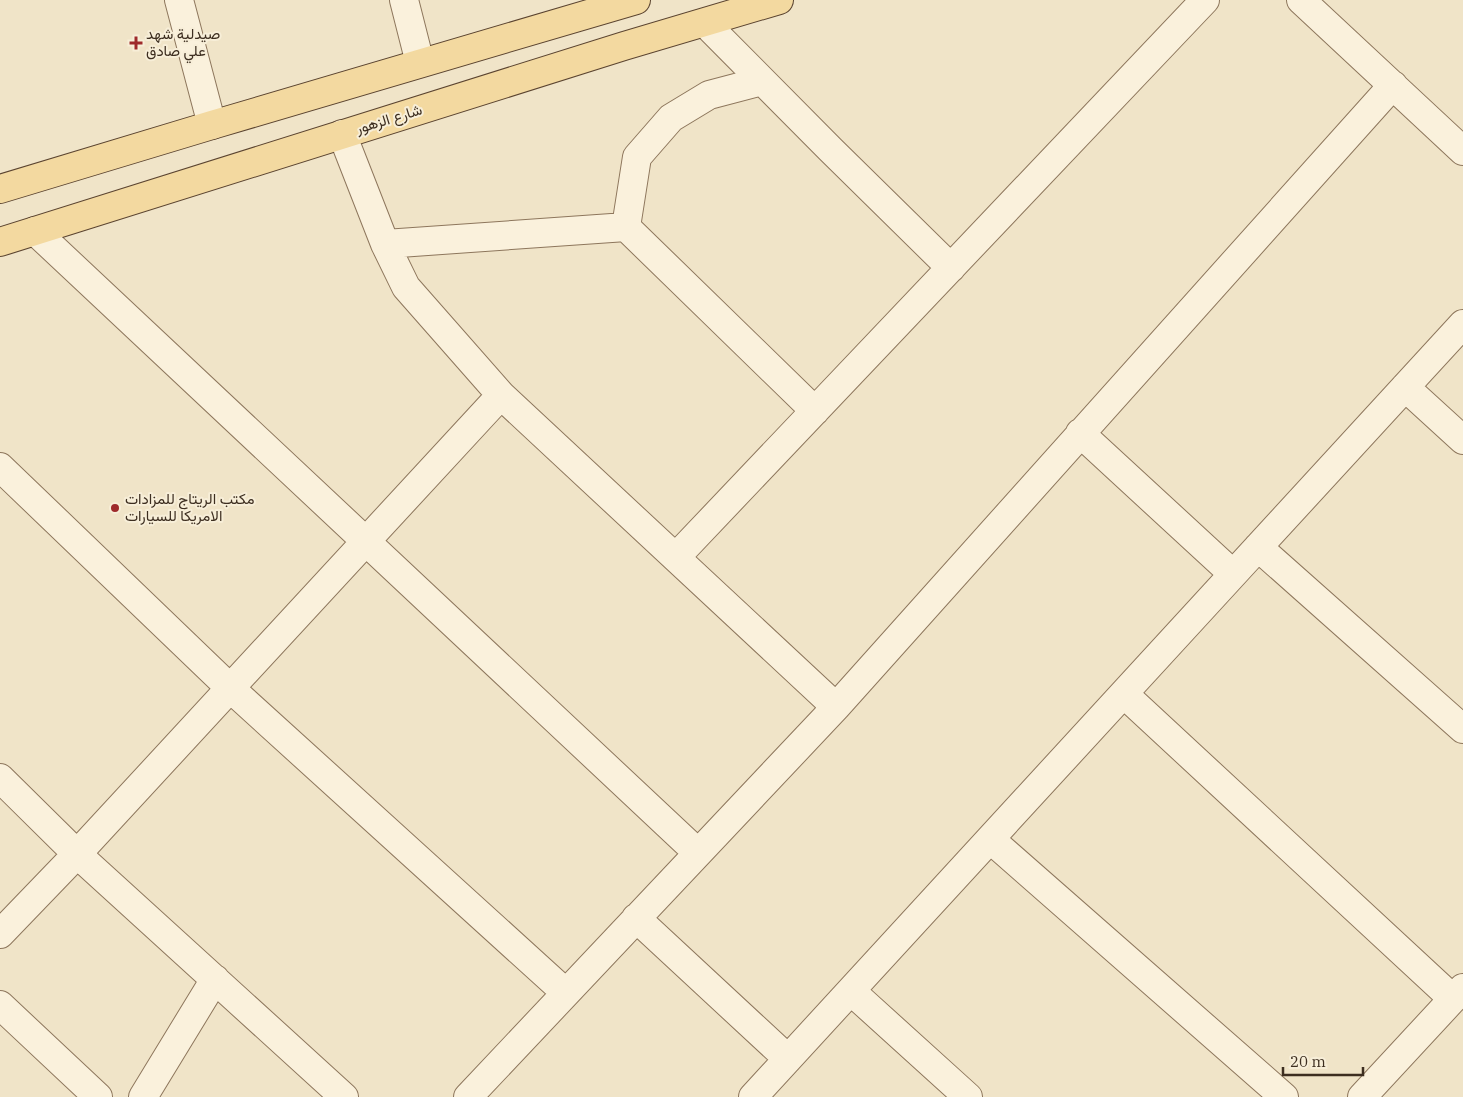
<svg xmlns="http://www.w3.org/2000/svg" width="1463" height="1097" viewBox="0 0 1463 1097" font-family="'IBM Plex Serif',Vazirmatn,serif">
<rect width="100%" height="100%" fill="#f0e4c8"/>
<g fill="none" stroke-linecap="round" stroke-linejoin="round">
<defs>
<path id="minor" d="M179 0 212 125
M404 0 420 63
M1301 0 1463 151
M705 23 831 150 951 268
M342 134 385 244 406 287 501 395 836 707
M626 227 637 157 671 118 709 95 762 81
M35 231 698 853
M385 244 626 227 815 411
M1405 387 1463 440
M1080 433 1233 574
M0 467 230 688 566 993
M1258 547 1463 729
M676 557 1205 0
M1124 694 1453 999
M0 778 77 854 344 1097
M990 839 1284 1097
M636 918 788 1059
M0 934 77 854 501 395
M851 991 968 1097
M0 1005 98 1097
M143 1097 215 979
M468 1097 836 707 1393 85
M753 1097 1463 324
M1362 1097 1463 988"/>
<path id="major" d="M0 189 212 125 636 0
M0 242 624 46 779 0"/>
</defs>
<use href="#minor" stroke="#8d765c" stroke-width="30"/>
<use href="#major" stroke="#5b4430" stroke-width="30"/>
<use href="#minor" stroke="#faf1dc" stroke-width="28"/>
<use href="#major" stroke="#f3d9a0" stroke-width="28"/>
</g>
<g fill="#9e2a2b" stroke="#f7eed8" stroke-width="2">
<path d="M133.5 35.5h5v5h5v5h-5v5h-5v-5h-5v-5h5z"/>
<circle cx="115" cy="508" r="5"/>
</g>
<g text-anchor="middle" stroke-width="4" stroke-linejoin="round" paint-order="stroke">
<g font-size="15" fill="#3d2e20" stroke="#f7eed8" text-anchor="start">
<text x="146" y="39">صيدلية شهد<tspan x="146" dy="17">علي صادق</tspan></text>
<text x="125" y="504">مكتب الريتاج للمزادات<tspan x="125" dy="17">الامريكا للسيارات</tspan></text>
</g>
<g font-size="15" fill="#3d2e20" stroke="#f7eed8">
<text transform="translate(389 119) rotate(-17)" y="5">شارع الزهور</text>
</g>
</g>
<path d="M1283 1067v8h80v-8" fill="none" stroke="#3d2e20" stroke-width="2.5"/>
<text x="1290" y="1067" font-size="15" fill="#3d2e20" stroke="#f7eed8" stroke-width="4" paint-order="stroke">20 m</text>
</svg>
